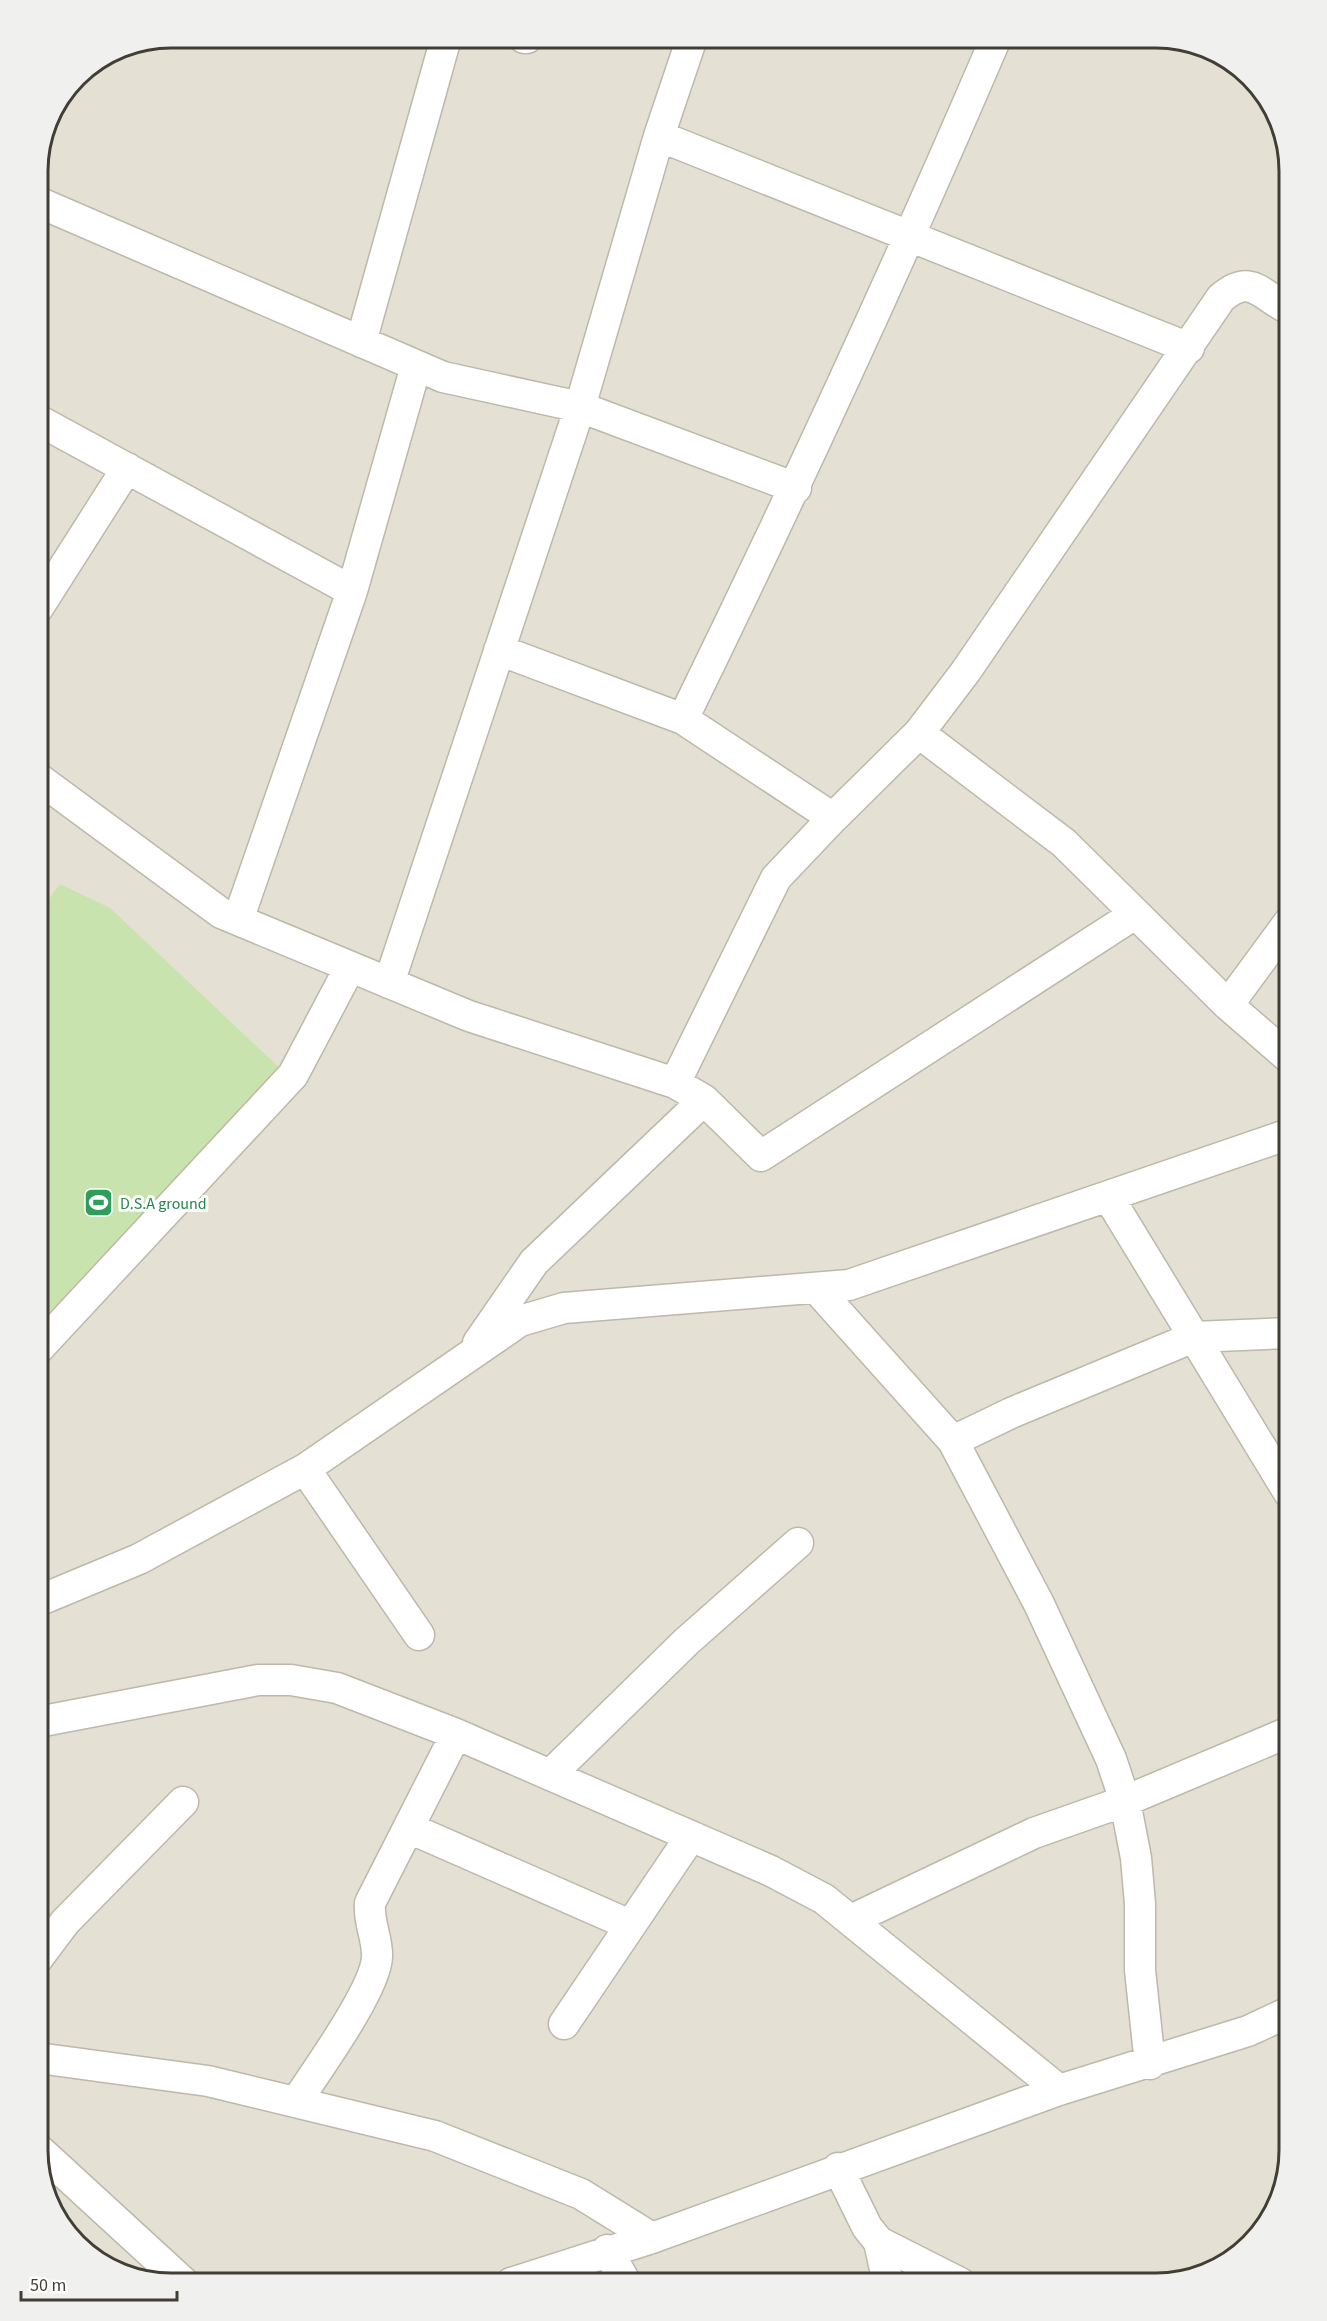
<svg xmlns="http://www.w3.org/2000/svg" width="1327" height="2321" viewBox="0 0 1327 2321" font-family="'Source Sans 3',sans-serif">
<rect width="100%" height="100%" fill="#f1eee4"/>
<path fill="#e4e0d3" d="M171 38H1165L1230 60 1276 112 1289 171V2150L1267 2224 1215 2270 1156 2283H163L97 2261 51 2209 38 2150V163L48 120 77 76 120 48Z"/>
<path fill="#c9e3af" d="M60 884 110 908 285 1073 38 1333V913Z"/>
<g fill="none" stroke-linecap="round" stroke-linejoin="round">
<defs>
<path id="minor" d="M524 38H527
M996 38C897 269 793 494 683 719L833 818 919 733 966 671 1221 298C1251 272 1260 295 1289 309
M659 136 1189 348
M38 202 443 377 580 407 796 488
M361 342 446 38
M38 420 352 591 238 920
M352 591 416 366
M38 608 127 468
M499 650 683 719
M919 733 1064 843 1228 1005 1289 1058
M38 778 221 913 469 1016 675 1083
M389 983 580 407 659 136 692 38
M1228 1005 1289 922
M704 1100 761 1156 1135 914
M1108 1196 1289 1493
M817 1289 953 1441
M478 1343 534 1262 704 1100 675 1083 776 878 833 818
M38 1349 293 1075 350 967
M305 1469 419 1635
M38 1601 139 1559 305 1469 520 1321 564 1308 849 1285 1289 1134
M38 1722 258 1680H291L337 1688 456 1734 771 1871 824 1899 1059 2090
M550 1775 686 1642 798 1543
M409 1828 630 1925
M851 1920 1034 1833 1125 1801 1289 1732
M38 1958 65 1922 183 1802
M564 2024 691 1836
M38 2058 208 2081 435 2136 581 2194 652 2238
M1150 2064 1140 1970V1904L1136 1858 1125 1801 1111 1759 1039 1604 953 1441 1011 1413 1194 1337 1289 1333
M296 2102C315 2073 376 1989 377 1957 378 1939 368 1922 370 1903L456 1734
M38 2149 184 2283
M838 2168 867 2227 879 2242 960 2283
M879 2242 888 2283
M607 2250 626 2283
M511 2283 652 2238 1059 2090 1248 2031 1289 2012"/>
</defs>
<use href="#minor" stroke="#beb8aa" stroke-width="33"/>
<use href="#minor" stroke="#fff" stroke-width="30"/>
</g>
<defs>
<symbol id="stadium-square" viewBox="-11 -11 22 22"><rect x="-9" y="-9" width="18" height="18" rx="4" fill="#2e9e5b" stroke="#fff"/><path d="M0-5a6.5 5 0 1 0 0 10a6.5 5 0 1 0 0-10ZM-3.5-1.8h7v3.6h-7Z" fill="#fff"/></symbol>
</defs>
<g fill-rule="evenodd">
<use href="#stadium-square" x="82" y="1186" width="33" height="33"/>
</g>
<g text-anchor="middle" stroke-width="6" stroke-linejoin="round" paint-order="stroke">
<g font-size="16" fill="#27864d" stroke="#fff" text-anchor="start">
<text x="120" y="1209">D.S.A ground</text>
</g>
</g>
<path d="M0 0H1327V2321H0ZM171 48H1156A123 123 0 0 1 1279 171V2150A123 123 0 0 1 1156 2273H171A123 123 0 0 1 48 2150V171A123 123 0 0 1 171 48Z" fill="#f0f0ef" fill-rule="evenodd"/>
<path fill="none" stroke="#423e34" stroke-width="3" d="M171 48H1156A123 123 0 0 1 1279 171V2150A123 123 0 0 1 1156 2273H171A123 123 0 0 1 48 2150V171A123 123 0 0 1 171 48Z"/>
<path d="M21 2291v9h156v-9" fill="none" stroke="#423e34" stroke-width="3"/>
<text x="30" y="2291" font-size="18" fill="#423e34" stroke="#ffffff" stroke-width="4.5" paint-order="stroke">50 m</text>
</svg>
